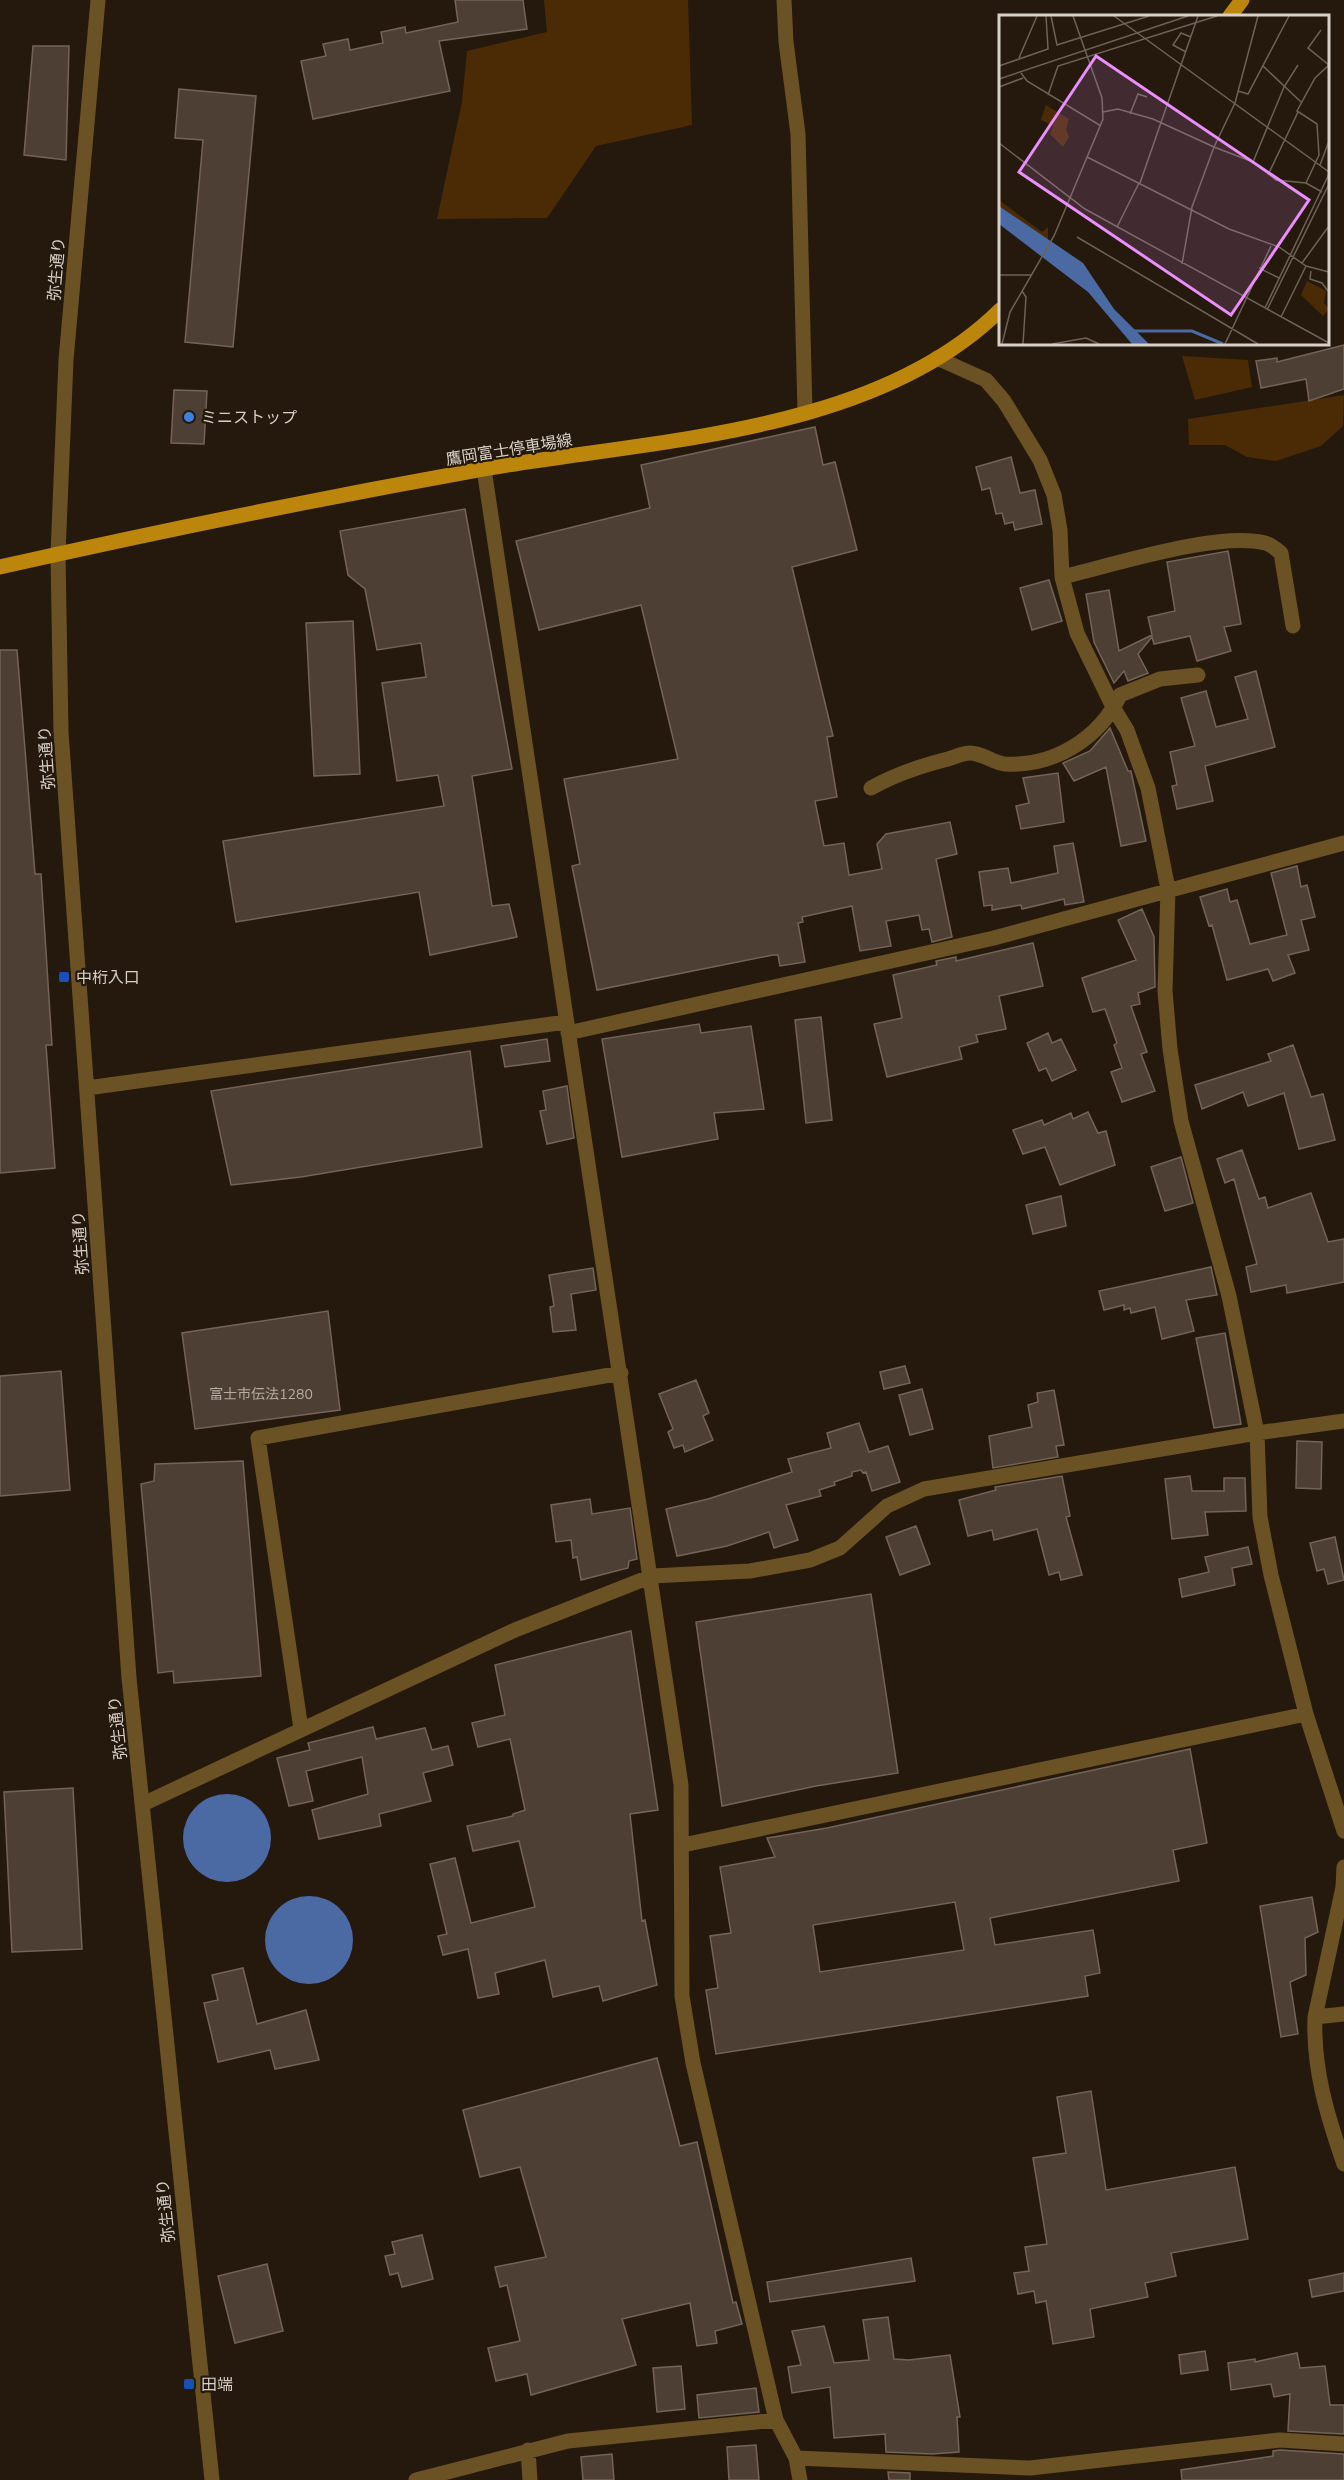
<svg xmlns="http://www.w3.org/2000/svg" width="1344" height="2480" viewBox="0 0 1344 2480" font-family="'Nunito Sans','Noto Sans JP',sans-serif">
<rect width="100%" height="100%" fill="#25190e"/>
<path fill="#4b2b05" d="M544 0H688L692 125 596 146 547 218 437 219 462 102 467 51 547 32Z
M1182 356 1248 360 1252 387 1195 400Z
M1344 395 1343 426 1321 446 1276 461 1247 457 1225 445H1189L1188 419Z"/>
<path fill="#4b69a2" d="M183 1838a44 44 0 1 1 88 0a44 44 0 1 1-88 0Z
M265 1940a44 44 0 1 1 88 0a44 44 0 1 1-88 0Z"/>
<path fill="#4d3f33" stroke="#736457" stroke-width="1.5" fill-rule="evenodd" d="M455 0H523L527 29 439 41 450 91 313 119 301 61 326 56 323 44 348 39 350 50 383 43 381 32 405 27 406 33 458 22Z
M33 46H69L66 160 24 155Z
M179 89 256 96 233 347 185 342 203 140 175 138Z
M1344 345V389L1309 401 1306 379 1261 388 1256 361 1277 358V362Z
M174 390 207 391 204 444 171 443Z
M815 427 823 465 835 462 857 550 792 567 833 736 827 737 837 797 815 801 824 846 844 843 849 875 882 869 877 844 886 834 950 822 957 854 936 859 952 937 932 942 929 929 922 930 919 915 886 921 891 946 860 951 852 906 802 917 803 922 798 923 805 962 780 966 778 955H773L597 990 572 866 580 864 564 779 678 759 641 605 539 630 516 541 650 508 641 465Z
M1011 457 1020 493 1035 490 1042 524 1015 530 1013 522 1005 524 1002 513 996 514 990 488 982 490 976 467Z
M465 509 512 769 472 776 492 906 509 904 517 937 430 955 419 892 236 922 223 841 444 806 438 775 397 781 382 683 426 677 421 643 377 650 365 589 348 575 340 531Z
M1228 551 1241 624 1224 627 1231 651 1197 661 1190 636 1154 644 1152 637 1138 654 1148 673 1128 681 1124 671 1114 683 1094 642 1086 594 1109 590 1119 651 1152 635 1148 617 1175 611 1167 562Z
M1049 580 1062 621 1032 630 1020 588Z
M353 621 360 774 314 776 306 623Z
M0 650H17L35 874H41L52 1045H46L55 1168 0 1173Z
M1256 671 1275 747 1205 766 1213 801 1177 809 1172 786 1177 785 1170 752 1195 746 1181 698 1206 691 1216 727 1248 719 1235 677Z
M1110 728 1128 771H1131L1146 841 1121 846 1106 767 1074 781 1063 763 1090 751Z
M1058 773 1064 822 1021 829 1016 806 1029 803 1023 778Z
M1073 843 1084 902 1065 905 1064 899 1022 909 1021 905 992 910V905L984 906 979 872 1008 868 1011 883 1058 873 1054 846Z
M1297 866 1301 887 1307 885 1315 917 1301 920 1309 950 1288 955 1295 973 1273 981 1268 969 1227 980 1212 925 1209 926 1200 897 1227 889 1230 902 1237 900 1250 944 1287 935 1271 873Z
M1142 909 1154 937 1155 987 1138 993 1140 1004 1131 1006 1147 1052 1141 1054 1155 1091 1122 1102 1111 1072 1122 1068 1114 1045 1117 1043 1105 1009 1093 1012 1082 978 1136 960 1118 920Z
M1033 943 1043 986 999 996 1006 1029 976 1035 978 1042 959 1047 962 1059 887 1077 874 1024 902 1018 893 975 937 965 936 961 956 957V961Z
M821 1017 832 1120 806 1123 795 1020Z
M699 1024 701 1033 751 1026 764 1109 714 1113 718 1139 622 1157 602 1039Z
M1048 1033 1052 1043 1061 1039 1076 1070 1052 1081 1046 1068 1039 1071 1027 1043Z
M547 1039 550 1061 505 1067 501 1046Z
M1293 1045 1311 1097 1323 1094 1335 1140 1299 1149 1284 1093 1248 1106 1243 1092 1202 1109 1195 1085 1271 1061 1268 1054Z
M470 1051 482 1147 301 1177 231 1185 211 1091Z
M567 1086 574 1138 547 1144 540 1111 546 1110 543 1091Z
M1088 1112 1098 1133 1106 1131 1115 1165 1060 1185 1045 1147 1023 1154 1013 1130 1042 1120 1044 1125 1071 1113 1073 1119Z
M1242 1150 1259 1199 1265 1197 1268 1208 1311 1193 1328 1242 1344 1239V1282L1287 1293 1286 1285 1251 1292 1246 1267 1257 1264 1234 1179 1225 1183 1217 1159Z
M1181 1157 1193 1203 1165 1211 1151 1167Z
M1061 1196 1066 1226 1033 1234 1026 1205Z
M1211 1267 1217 1295 1186 1300 1194 1331 1162 1339 1155 1307 1131 1313 1130 1308 1124 1310V1305L1104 1310 1099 1291Z
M593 1268 596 1290 571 1294 576 1330 553 1332 550 1307 554 1306 549 1275Z
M328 1311 340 1410 195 1429 182 1333Z
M1225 1333 1241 1424 1214 1428 1196 1338Z
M905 1366 910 1383 884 1389 880 1372Z
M61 1371 70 1490 0 1496V1376Z
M696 1380 709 1413 703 1416 713 1440 685 1452 683 1445 674 1448 668 1432 673 1429 659 1394Z
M922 1389 933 1429 910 1435 899 1395Z
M1054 1390 1064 1445 1056 1446 1058 1457 993 1468 989 1436 1032 1427 1028 1405 1038 1402 1037 1393Z
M859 1423 869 1452 888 1446 900 1482 872 1491 866 1472 863 1473 861 1470 852 1472V1476L834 1482 835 1485 819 1490 821 1496 786 1505 798 1540 774 1548 769 1532 727 1546 677 1556 666 1509 708 1499 792 1472 788 1459 831 1448 827 1433Z
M1297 1441 1322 1442 1321 1489 1296 1488Z
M243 1461 261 1676 174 1683 173 1671 158 1673 141 1484 154 1481 155 1464Z
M1062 1476 1070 1516 1066 1517 1082 1575 1061 1580 1059 1572 1049 1575 1037 1529 994 1540 992 1530 968 1536 959 1500 996 1490 995 1487Z
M1190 1476 1192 1491H1224V1478H1245L1246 1511 1205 1512 1208 1535 1172 1539 1165 1479Z
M590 1499 592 1514 630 1508 637 1559 629 1561 628 1568 581 1580 577 1557 573 1558 571 1540 556 1542 551 1505Z
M916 1526 930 1564 900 1575 886 1537Z
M1335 1537 1344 1580 1328 1584 1324 1569 1317 1571 1310 1543Z
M1248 1547 1252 1564 1232 1568 1235 1585 1182 1597 1179 1579 1209 1572 1205 1557Z
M871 1594 898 1773 816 1786 722 1806 696 1622Z
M631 1631 658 1810 630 1814 642 1921 645 1920 657 1985 603 2001 599 1986 553 1997 545 1960 495 1973 499 1994 478 1998 468 1949 443 1955 438 1936 447 1934 430 1864 455 1858 471 1923 535 1907 519 1841 473 1851 467 1826 513 1816V1814L525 1810 510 1739 478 1747 472 1723 505 1715 495 1665Z
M373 1727 376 1739 425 1728 432 1750 448 1746 453 1765 423 1773 431 1801 379 1814 381 1826 319 1839 312 1810 368 1794 362 1757 306 1771 313 1801 289 1806 277 1758 310 1750 308 1743Z
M1190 1749 1207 1843 1173 1850 1179 1881 990 1918 995 1945 1093 1930 1100 1973 1085 1976 1088 1996 716 2054 706 1990 718 1988 710 1936 731 1933 720 1867 775 1857 767 1838 827 1828ZM955 1902 964 1950 820 1972 813 1925Z
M73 1788 82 1949 12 1952 4 1792Z
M1312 1897 1318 1932 1305 1938 1306 1975 1290 1982 1298 2034 1281 2037 1260 1906Z
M243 1968 257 2024 306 2010 319 2060 275 2069 270 2050 218 2062 204 2003 218 2000 212 1975Z
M657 2058 680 2146 697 2142 733 2303 736 2302 742 2324 715 2331 717 2343 697 2346 690 2303 622 2319 636 2365 531 2395 527 2374 496 2381 488 2348 520 2341 507 2285 500 2287 495 2267 546 2257 520 2167 480 2177 463 2110Z
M1091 2091 1106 2190 1235 2167 1248 2239 1171 2253 1176 2276 1145 2283 1148 2297 1090 2309 1094 2337 1053 2344 1046 2301 1036 2303 1034 2291 1018 2294 1014 2273 1029 2271 1025 2247 1047 2244 1033 2158 1066 2153 1057 2097Z
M422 2235 433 2279 402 2287 398 2273 390 2275 385 2256 395 2254 392 2242Z
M911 2258 915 2281 770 2302 767 2282Z
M267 2264 283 2331 235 2343 218 2276Z
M1344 2273V2291L1312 2297 1309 2280Z
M888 2317 894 2359 909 2360 950 2355 960 2417H957L959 2452 932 2454 886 2452 885 2434 834 2438 830 2387 792 2393 788 2367 801 2365 792 2331 824 2326 834 2363 869 2360 863 2320Z
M1205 2351 1208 2370 1181 2374 1179 2355Z
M1297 2353 1300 2368 1325 2366 1330 2405H1344V2434L1288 2431 1290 2394 1274 2397 1271 2384 1231 2390 1228 2363 1255 2359V2362Z
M681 2366 685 2409 657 2412 653 2368Z
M756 2388 759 2412 699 2418 697 2395Z
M756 2445 759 2480H729L727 2447Z
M1280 2450 1344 2454V2480H1182L1181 2470 1273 2456V2451Z
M612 2454 614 2480H583L581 2457Z
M888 2472 910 2473V2480H889Z"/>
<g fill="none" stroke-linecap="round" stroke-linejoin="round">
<path stroke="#6b5224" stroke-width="15" d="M98 0 66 360 58 554 61 732 129 1678 212 2480
M784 0 786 42 798 134 805 412
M484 469 681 1785 682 1996 693 2063 776 2420 796 2458 800 2480
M1062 577C1113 565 1218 531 1265 543 1270 544 1276 549 1281 553L1293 626
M871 788C896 774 920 766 948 759 955 757 963 753 970 753 982 753 994 763 1005 764 1054 767 1100 738 1120 695L1160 679 1198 675
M568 1033 994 938 1344 843
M87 1088 566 1022
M1344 1421 1257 1433 1260 1517 1271 1575 1306 1714 1344 1831
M301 1729 258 1438 621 1373
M143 1804 515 1630 652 1576 750 1571 810 1560 840 1548 887 1506 924 1489 1257 1433 1229 1296 1181 1121 1170 1049 1165 991 1168 889 1148 788 1127 730 1114 709 1077 633 1062 577 1060 530 1054 495 1040 460 1004 401 986 380 937 358
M683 1845 1306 1714
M1344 1867 1343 1887 1315 2017C1313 2069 1327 2115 1344 2164
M1315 2017 1344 2014
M528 2450 530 2480
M796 2458 1030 2468 1280 2440 1344 2444
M416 2480 568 2441 776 2420"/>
<path stroke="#bc860c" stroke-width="15" d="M1230 16 1242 0
M0 567C160 531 322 498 483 469 648 440 874 435 1000 310"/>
</g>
<circle fill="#3f7fe0" stroke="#25190e" stroke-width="2" cx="189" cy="417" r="6"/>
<g fill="#1a4fb4" stroke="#25190e" stroke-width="2">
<rect x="58" y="971" width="12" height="12" rx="3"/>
<rect x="183" y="2378" width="12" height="12" rx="3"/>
</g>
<g text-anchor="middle" stroke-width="4.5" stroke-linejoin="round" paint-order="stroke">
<g font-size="14" fill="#b5aca3">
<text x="261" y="1399">富士市伝法1280</text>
</g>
<g font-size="16" fill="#d8d0c8" stroke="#25190e">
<text transform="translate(56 269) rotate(-85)" y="6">弥生通り</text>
<text transform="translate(509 449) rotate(-9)" y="6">鷹岡富士停車場線</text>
<text transform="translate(46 758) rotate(-94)" y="6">弥生通り</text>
<text transform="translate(80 1243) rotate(-94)" y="6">弥生通り</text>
<text transform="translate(117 1728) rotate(-96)" y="6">弥生通り</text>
<text transform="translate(165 2211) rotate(-96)" y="6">弥生通り</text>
</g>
<g font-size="16" fill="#d8d0c8" stroke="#25190e" text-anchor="start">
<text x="201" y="423">ミニストップ</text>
<text x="76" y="983">中桁入口</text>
<text x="201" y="2390">田端</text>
</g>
</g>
<g transform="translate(999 15)">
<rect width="330" height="330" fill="#25190e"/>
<path d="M47 90 70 104 67 114 70 122 64 132 51 119 54 111 42 105ZM0 185 43 217 49 212V225L0 191ZM308 266 327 276 325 288 330 294 324 301 302 280Z" fill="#4b2b05"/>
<path d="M0 191 84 248 115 294 150 329H133L89 277 0 209Z" fill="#4b69a2"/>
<path fill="none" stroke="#4b69a2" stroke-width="3" d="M131 316H193L224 329"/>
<path fill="none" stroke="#6d6258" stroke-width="1.5" d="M52 1 58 30 150 1M115 1 330 157M259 1 236 88 215 132 254 147 277 165 307 168 323 177M322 15 309 33 330 50M187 37 174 30 182 18 192 22M20 43 38 1M0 51 49 34 47 1M264 51 302 87M22 58 28 66 102 111M0 64 189 1M0 72 24 63M239 76 249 79 290 1M49 80 59 51 218 1M104 97 119 94 154 104 215 132 193 192 183 249M131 99 139 79 148 82M0 128 86 194 330 328M88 142 230 214 280 232 307 251 330 257M254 147 285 72 299 50M321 150 330 126M269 160 299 97M141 168 199 1M307 168 320 140 318 109 298 96 316 63 330 50M118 212 140 168M78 222 259 329M303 248 330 211M260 253 280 263M312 256 311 264 323 268 329 276M0 260H32M23 276 27 282 24 329M266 293 330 159M268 295 330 169M282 302 307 251M3 329 11 297 55 221 104 104 103 83 74 1M53 329 87 323 100 329M226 329 272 231"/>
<path fill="#ea8dfd" fill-opacity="0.15" stroke="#ea8dfd" stroke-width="3" d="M97 41 310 185 232 300 20 157Z"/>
<rect width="330" height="330" fill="none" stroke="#d8d0c8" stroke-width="3"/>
</g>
</svg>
